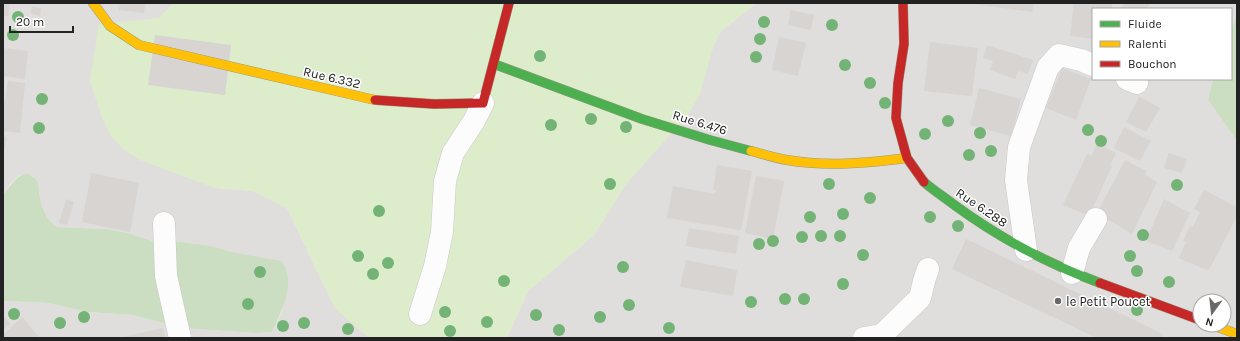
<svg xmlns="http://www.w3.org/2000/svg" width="1240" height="341" viewBox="0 0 1240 341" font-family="Karla,sans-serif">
<rect width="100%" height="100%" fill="#f0eeeb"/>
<path fill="#dfdedc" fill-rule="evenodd" d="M3 3H174L159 18 99 25 215 188 253 191 287 208 335 308 369 338H3V301L48 303 87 312 133 315 181 328 255 333 272 332 282 312 288 285 287 271 212 246 167 240 152 241 128 233 107 229 57 227 51 223 45 214 40 198 38 183 33 176 26 173 19 176 11 183 5 193H3Z
M756 3H1237V15L1231 29V9H1093V79H1213L1208 100 1237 141V338H507L528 291 594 235 626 184 689 113 714 44 720 32ZM1200 301H1224V325H1200Z"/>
<path fill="#ddeccb" d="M174 3H756L720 32 714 44 700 94 689 113 626 184 594 235 528 291 507 338H369L335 308 287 208 253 191 215 188 140 160 124 150 110 135 102 118 90 81 99 24 159 18Z"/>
<path fill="#cbdec1" d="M1237 15V141L1208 100 1213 79H1231V29Z
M26 173C31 175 35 177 38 183 39 187 39 193 40 198 43 210 47 221 57 227L107 229 128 233 152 241 167 240 212 246 231 252 281 261C283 264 286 268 287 272 292 291 280 315 272 332L255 333 181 328 133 315 87 312 48 303 3 301V193H5C11 184 16 177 26 173Z"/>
<path fill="#d7d4d2" d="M3 3H10L8 16H3Z
M120 3H145L144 13 119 10Z
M967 3H1034L1032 12Z
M1074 3H1112V9H1093V39L1070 36Z
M1124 3H1150L1147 9H1121Z
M32 6 41 9 40 16 31 13Z
M791 10 814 15 811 30 788 25Z
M155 35 231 45 225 95 148 85Z
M779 37 806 43 798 76 772 70Z
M930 42 978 48 972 96 924 91Z
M987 45 1033 60 1028 74 1018 71 1015 79 990 70 993 61 983 58Z
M3 48 28 51 25 79 3 76Z
M1062 68 1091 79 1076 120 1046 108Z
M8 81 25 83 20 133 3 131V113Z
M979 88 1021 99 1011 136 970 125Z
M1139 97 1160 108 1146 132 1126 122Z
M1124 127 1151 141 1140 161 1114 148Z
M3 136 7 137 4 150H3Z
M1097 144 1116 153 1110 165 1112 166 1089 216 1063 205 1087 154 1091 156Z
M1169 153 1187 159 1182 173 1164 168Z
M1125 160 1147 171 1145 175 1157 182 1132 234 1097 213Z
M717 165 752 171 741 230 667 218 673 186 715 194 716 190H713Z
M91 173 139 183 130 232 82 222Z
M756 176 784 181 773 239 745 233Z
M1204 190 1237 207V216L1210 268 1207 270 1179 258 1186 242 1183 241 1190 226 1193 227 1200 212 1194 209Z
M66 199 74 202 67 225 59 223Z
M1164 199 1190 213 1172 251 1146 241Z
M689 228 739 236 736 254 686 246Z
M966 239 1163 334 1161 338H1097L952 269Z
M686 260 737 270 733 296 680 287Z
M3 316 10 324 3 330Z
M22 317 40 338H3V335Z
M163 328 165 338H123V337Z"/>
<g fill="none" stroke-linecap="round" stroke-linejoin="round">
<defs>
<path id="street" d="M1127 79 1137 83
M164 223 166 276 180 338
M1026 250 1016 180 1019 147 1048 67 1059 55 1081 60 1093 65
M1072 273 1079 248 1096 219
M420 314 435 266 442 232 445 181 453 153 474 121 483 103
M864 338 882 335 920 298 924 281 928 269"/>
<path id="fast" d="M494 64 642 119 710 140 751 151
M924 182C933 190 944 197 953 204 998 237 1048 264 1100 283"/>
<path id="slow" d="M93 3 110 26 139 45 375 100
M751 151C763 154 775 158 787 160 827 167 868 163 907 158
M1212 325 1237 334"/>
<path id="jam" d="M903 3 904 44 898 83 896 118 907 158 924 182
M375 100 434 104 483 103 509 3
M1100 283 1200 320"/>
</defs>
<use href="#street" stroke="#c9c8c7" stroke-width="23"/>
<use href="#fast" stroke="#999a82" stroke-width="10"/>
<use href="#slow" stroke="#999a82" stroke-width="10"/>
<use href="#jam" stroke="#999a82" stroke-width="10"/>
<use href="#street" stroke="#fdfcfc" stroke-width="22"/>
<use href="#fast" stroke="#4caf50" stroke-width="9"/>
<use href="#slow" stroke="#ffc107" stroke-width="9"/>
<use href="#jam" stroke="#c62828" stroke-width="9"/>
</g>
<g fill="#73b476">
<circle cx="18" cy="17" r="6"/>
<circle cx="764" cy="22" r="6"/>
<circle cx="832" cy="25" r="6"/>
<circle cx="13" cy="35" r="6"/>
<circle cx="760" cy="39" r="6"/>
<circle cx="540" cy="56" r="6"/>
<circle cx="756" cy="57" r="6"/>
<circle cx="845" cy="65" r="6"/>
<circle cx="870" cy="83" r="6"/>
<circle cx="42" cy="99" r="6"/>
<circle cx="885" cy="103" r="6"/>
<circle cx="591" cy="119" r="6"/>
<circle cx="948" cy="121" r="6"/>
<circle cx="551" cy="125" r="6"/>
<circle cx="626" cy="127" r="6"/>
<circle cx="39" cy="128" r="6"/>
<circle cx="1088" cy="130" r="6"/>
<circle cx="980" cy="133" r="6"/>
<circle cx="925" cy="134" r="6"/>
<circle cx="1101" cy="141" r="6"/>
<circle cx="991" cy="151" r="6"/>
<circle cx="969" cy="155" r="6"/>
<circle cx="610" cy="184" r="6"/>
<circle cx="829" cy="184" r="6"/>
<circle cx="1177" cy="185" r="6"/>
<circle cx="870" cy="198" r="6"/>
<circle cx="379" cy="211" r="6"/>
<circle cx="843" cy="214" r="6"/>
<circle cx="810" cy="217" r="6"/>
<circle cx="930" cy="217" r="6"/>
<circle cx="958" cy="226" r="6"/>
<circle cx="1143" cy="235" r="6"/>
<circle cx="821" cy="236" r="6"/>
<circle cx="840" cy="236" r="6"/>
<circle cx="802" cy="237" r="6"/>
<circle cx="773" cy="241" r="6"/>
<circle cx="759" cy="244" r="6"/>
<circle cx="863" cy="255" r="6"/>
<circle cx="358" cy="256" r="6"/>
<circle cx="1130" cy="256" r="6"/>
<circle cx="388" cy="263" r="6"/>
<circle cx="623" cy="267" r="6"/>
<circle cx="1137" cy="271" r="6"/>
<circle cx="260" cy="272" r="6"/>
<circle cx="373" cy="274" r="6"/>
<circle cx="504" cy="281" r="6"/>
<circle cx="1169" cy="282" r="6"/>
<circle cx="843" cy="284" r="6"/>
<circle cx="785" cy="299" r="6"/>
<circle cx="804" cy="299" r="6"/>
<circle cx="751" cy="302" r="6"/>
<circle cx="248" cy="304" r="6"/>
<circle cx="629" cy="305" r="6"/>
<circle cx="1137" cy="310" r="6"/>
<circle cx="445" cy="312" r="6"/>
<circle cx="14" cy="314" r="6"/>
<circle cx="536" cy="315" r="6"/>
<circle cx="84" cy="317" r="6"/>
<circle cx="600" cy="317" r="6"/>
<circle cx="487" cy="322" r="6"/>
<circle cx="60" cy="323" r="6"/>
<circle cx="304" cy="323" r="6"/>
<circle cx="283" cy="326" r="6"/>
<circle cx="669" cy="328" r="6"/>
<circle cx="348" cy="329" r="6"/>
<circle cx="559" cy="330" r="6"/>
<circle cx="450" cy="331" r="6"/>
</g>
<circle fill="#6a6968" stroke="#fff" stroke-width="1.5" cx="1058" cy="301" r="4"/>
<g text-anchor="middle" stroke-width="3" stroke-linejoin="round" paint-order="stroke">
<g font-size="13" fill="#222" stroke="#fff">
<text transform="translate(332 77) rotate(13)" y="5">Rue 6.332</text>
<text transform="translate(700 122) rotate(17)" y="5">Rue 6.476</text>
<text transform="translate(982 207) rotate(34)" y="5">Rue 6.288</text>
</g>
<g font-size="13" fill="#222" stroke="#fff" text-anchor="start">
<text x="1066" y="306">le Petit Poucet</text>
</g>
</g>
<rect width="1240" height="341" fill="none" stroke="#222222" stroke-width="8"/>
<rect x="1092" y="8" width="140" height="72" fill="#ffffff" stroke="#a7a7a7"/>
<rect x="1100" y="21" width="20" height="6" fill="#4caf50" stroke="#a7a7a7"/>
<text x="1128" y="28" font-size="12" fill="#222222">Fluide</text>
<rect x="1100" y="41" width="20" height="6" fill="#ffc107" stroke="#a7a7a7"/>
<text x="1128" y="48" font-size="12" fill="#222222">Ralenti</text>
<rect x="1100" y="61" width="20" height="6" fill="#c62828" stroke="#a7a7a7"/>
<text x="1128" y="68" font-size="12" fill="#222222">Bouchon</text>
<g transform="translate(1212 313) rotate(195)"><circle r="19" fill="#ffffff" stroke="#a7a7a7"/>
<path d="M0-3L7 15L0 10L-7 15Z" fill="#6a6968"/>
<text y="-6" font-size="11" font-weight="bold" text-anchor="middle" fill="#222222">N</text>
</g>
<path d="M10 26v6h63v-6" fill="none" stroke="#222222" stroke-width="2"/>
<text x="16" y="26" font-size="12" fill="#222222" stroke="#ffffff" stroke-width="3" paint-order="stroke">20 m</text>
</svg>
